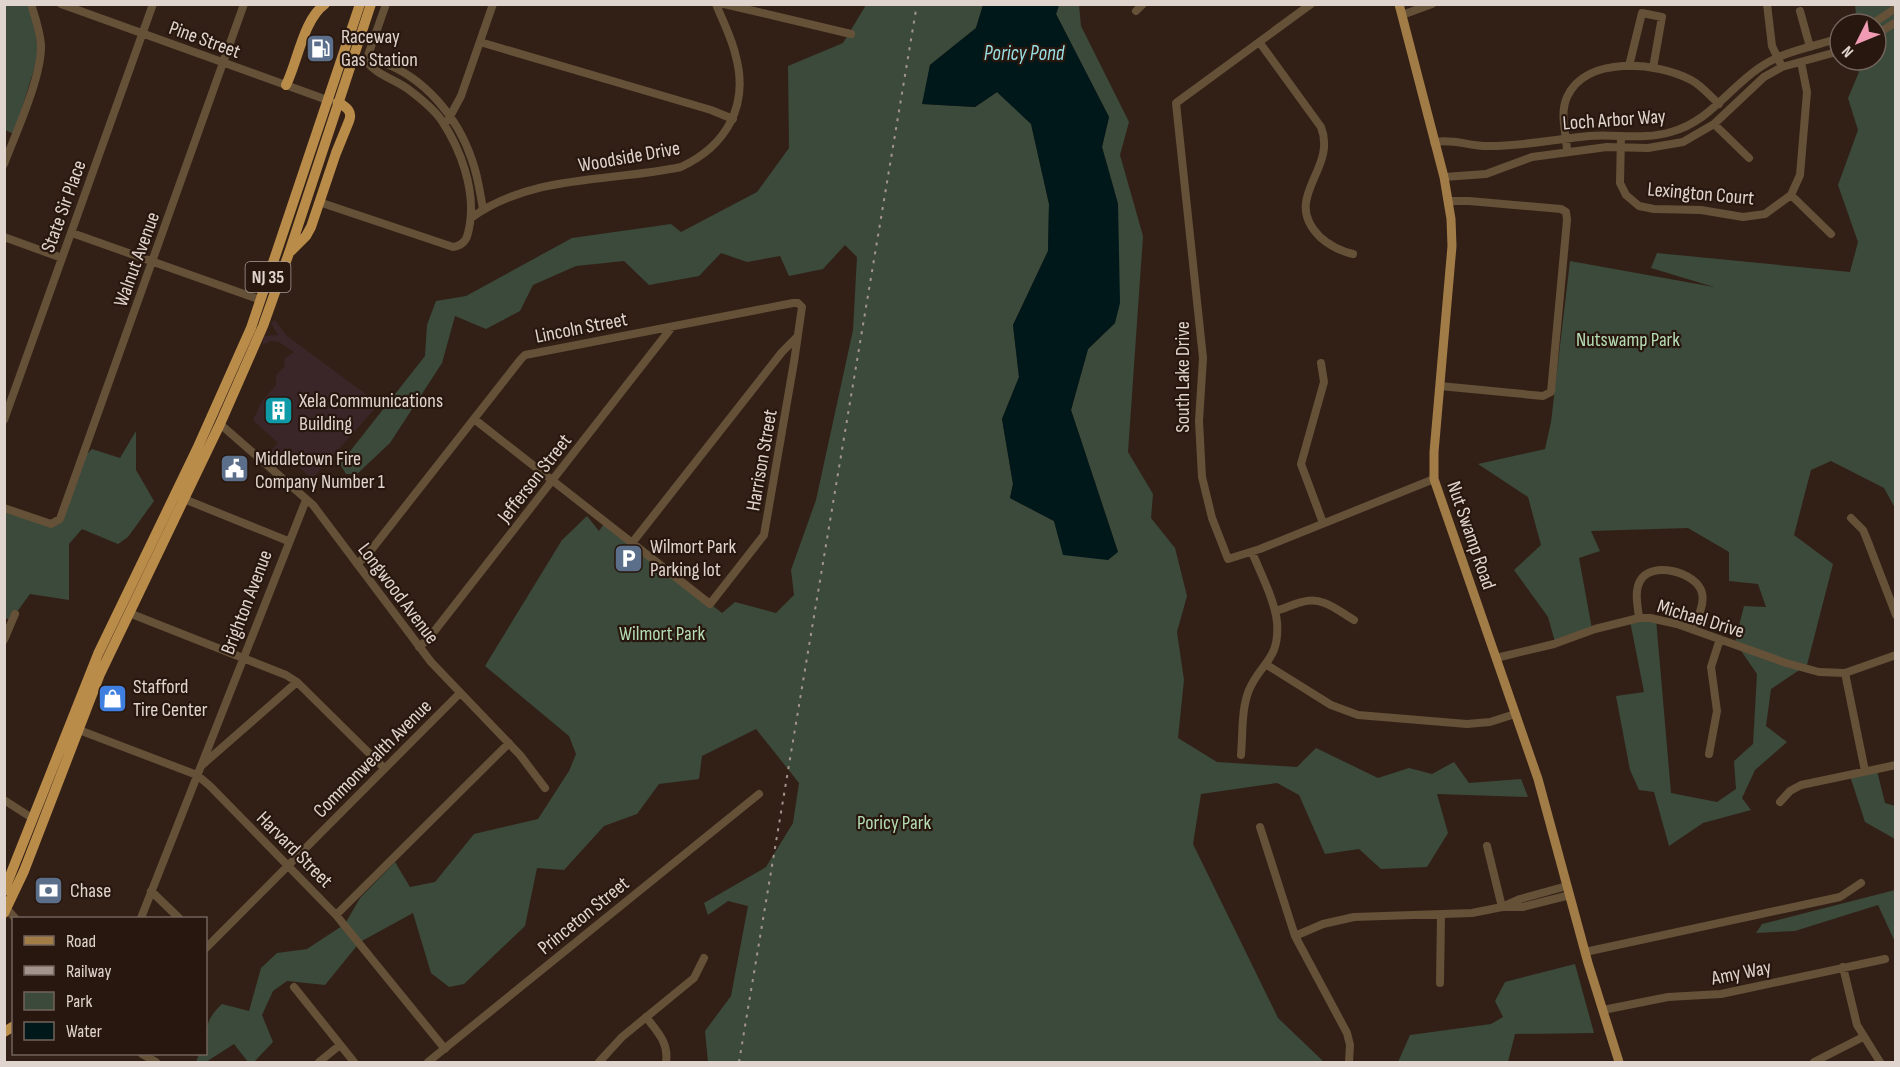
<svg xmlns="http://www.w3.org/2000/svg" width="1900" height="1067" viewBox="0 0 1900 1067" font-family="'Sofia Sans Condensed',sans-serif">
<rect width="100%" height="100%" fill="#322017"/>
<path fill="#3a2628" d="M275 320 286 335 379 404 312 479 283 452 272 463 266 456 278 443 253 420 262 401 276 385V375L285 366 284 359 294 352 279 342 271 341 262 345 264 336 278 335 271 323Z"/>
<path fill="#3b4a3a" d="M904 4 983 5 976 28 930 65 923 104 975 107 997 92 1031 123 1049 204 1048 251 1013 325 1019 377 1002 419 1013 484 1010 498 1054 521 1064 555 1118 552 1071 410 1088 349 1115 323 1118 204 1102 147 1109 117 1056 14 1059 5H1079L1081 26 1129 122 1120 155 1143 236 1128 452 1153 494 1151 518 1175 548 1187 596 1177 632 1184 680 1178 738 1217 762 1297 767 1316 748 1378 778 1409 768 1432 774 1454 762 1469 783 1521 779 1528 797 1437 794 1448 833 1427 867 1381 869 1359 849 1325 854 1299 795 1277 783 1201 794 1193 844 1278 1018 1324 1062H708L705 1031 731 996 748 906 728 901 708 915 704 903 766 867 793 823 799 783 756 729 702 756 699 779 659 784 637 814 604 826 564 870 537 868 525 926 464 984 449 987 431 973 413 913 360 942 325 985 287 981 273 991 262 1015 273 1042 254 1062H248L234 1044 206 1062H196L199 1054H206C206 1030 204 1021 222 1004L249 1011 261 968 277 953 307 949 345 924 360 898 395 862 410 887 435 882 474 834 538 819 569 771 576 754 569 736 485 666 562 540 587 516 599 531 605 522 722 613 735 602 776 613 794 595 791 570 816 500 853 330 857 257 845 245 823 269 789 276 780 256 747 262 721 253 699 276 649 285 624 261 576 266 533 285 520 311 486 329 455 316 442 363 390 443 357 474H346L340 464 425 356 427 325 436 301 466 296 572 238 671 224 681 232 757 192 789 148 788 66 843 43 866 5Z
M5 5H30L39 53 14 134 5 130Z
M1855 5H1895V508L1884 488 1831 461 1811 470 1794 535 1833 564 1807 665 1771 689 1766 726 1787 742 1755 770 1742 798 1751 810 1703 823 1669 846 1654 792 1639 790 1630 770 1616 696 1644 692 1630 621 1656 619 1671 793 1717 802 1736 789 1734 761 1753 744 1757 674 1735 642 1744 606 1766 607 1758 584 1729 581V552L1688 528 1591 531 1600 551 1579 558 1592 629 1555 642 1548 617 1514 570 1541 545 1528 497 1478 464 1545 449 1551 422 1570 261 1714 287 1651 268 1657 253 1850 272 1858 242 1838 185 1858 130 1848 98 1859 72 1852 60H1876V24H1857Z
M136 431V470L154 501 128 537 118 544 82 529 69 544V600L30 594 11 620 5 618 4 507 51 524 64 508 82 459 92 449 120 458Z
M1876 767 1885 803 1895 806V839L1865 822 1849 773Z
M1895 890V942L1878 905 1795 931 1756 933 1762 924Z
M1575 964 1594 1033 1515 1034 1508 1062H1398L1410 1035 1491 1024 1503 1017 1495 1001 1505 982Z"/>
<path fill="#00181a" d="M983 5H1059L1056 14 1109 117 1102 147 1118 204 1120 303 1115 323 1088 349 1071 410 1118 552 1108 560 1063 555 1054 521 1010 498 1013 484 1002 419 1019 377 1013 325 1048 251 1049 204 1031 124 997 92 975 107 922 104 930 65 976 28Z"/>
<g fill="none" stroke-linecap="round" stroke-linejoin="round">
<path stroke="#645138" stroke-width="8" d="M61 4 330 101
M724 4 851 34
M1311 4 1176 103 1203 358 1199 421 1202 477 1212 518 1228 559 1260 549 1434 479
M1767 4 1772 46 1782 67
M1136 11 1143 4
M1800 11 1810 47
M1402 15 1432 4
M1872 24 1896 8
M1876 35 1896 22
M480 42 711 110 733 119
M1260 43 1321 127C1338 170 1280 197 1320 237 1330 246 1340 251 1353 254
M354 58C363 60 373 60 381 62 425 77 458 118 472 160 478 176 480 193 483 209
M366 61 386 4
M1629 66 1642 13 1662 17 1653 68
M448 120 461 96 493 4
M1714 124 1749 158
M1621 136 1620 183 1626 195 1639 206 1654 209 1701 210 1743 217 1765 214 1791 195 1800 175 1807 92 1801 62
M1434 142C1452 139 1467 145 1484 146 1520 147 1554 139 1589 136 1616 134 1645 140 1671 132 1709 122 1728 89 1759 68 1783 51 1812 47 1840 38
M1567 152C1567 134 1559 115 1567 97 1586 55 1657 62 1691 80 1701 85 1710 96 1719 104
M4 164C16 133 42 76 41 45 40 31 35 17 31 4
M1444 177 1486 174 1532 157 1607 147 1648 148 1683 142 1714 124 1764 77 1782 67 1840 51
M1791 195 1831 234
M319 202 453 247C467 245 468 235 470 223 475 189 461 150 442 121 434 109 420 98 408 89 394 79 377 75 366 61
M471 218C531 174 611 182 681 167 726 146 749 106 736 57 732 38 723 22 716 4
M72 233 261 300
M4 237 62 258
M1321 363 1324 382 1301 464 1323 523
M1440 386 1543 396 1551 392 1567 220 1566 212 1561 209 1469 201H1449
M4 420 153 4
M220 424 313 505 431 662 520 755 545 788
M184 499 288 541
M4 508 51 524 60 519 244 4
M1851 518 1863 530 1866 537 1896 615
M632 543 782 352 797 337
M357 564 368 554 521 359 525 355 793 303H798L802 307 794 362 764 535 710 604 474 419
M1275 611C1284 609 1293 604 1302 602 1323 596 1337 610 1354 620
M129 613 286 675 297 682 384 768
M1639 618C1638 607 1634 592 1640 581 1651 560 1697 572 1702 593 1705 605 1697 619 1692 629
M4 640 15 614
M419 647 429 638 672 327
M1496 658 1554 644 1595 629 1639 618H1650L1677 624 1786 663 1819 672 1845 673 1896 655
M1267 665 1331 705 1358 715 1467 724 1490 722 1515 714
M1845 673 1865 771
M79 730 197 775 210 786 336 915 445 1049
M1709 754 1717 711 1711 667 1720 639
M1241 755C1243 733 1241 710 1249 690 1261 662 1280 660 1277 622 1275 601 1260 572 1252 552
M201 766 297 682
M4 800 32 818
M1780 802 1790 791 1801 785 1896 765
M1260 827 1295 936 1347 1033 1350 1045 1349 1062
M1487 846 1502 907
M151 891 179 918
M4 906 15 918
M1502 907 1520 899 1567 886
M336 915 509 743
M141 918 306 500
M1295 936 1323 924 1354 917 1472 913 1502 907H1523L1570 895
M206 948 460 693
M1585 952 1840 897 1861 883
M1843 967 1857 1025 1880 1062
M1440 983 1441 915
M294 987 354 1062
M1603 1010 1668 997 1721 994 1885 959
M646 1017C657 1031 669 1043 666 1062
M142 1054 156 1062
M319 1062 340 1045
M428 1062 759 794
M599 1062 622 1037 694 978 704 958
M1814 1062 1863 1037"/>
<path stroke="#a27c46" stroke-width="9" d="M1399 4 1444 177 1451 219 1452 246 1434 452V479L1538 779 1588 963 1619 1062"/>
<path stroke="#ba8c4a" stroke-width="10" d="M286 85C298 61 303 20 325 4
M291 251 306 236 311 227 336 153 349 121C353 111 346 107 338 102
M4 891 98 654 197 449 251 328 360 4
M4 913 24 871 100 674 220 424 263 326 289 253 371 4
M4 1032 14 1026"/>
<path stroke="#a3958e" stroke-width="2" stroke-dasharray="3 6" stroke-linecap="butt" d="M739 1062 917 4"/>
</g>
<defs>
<symbol id="fuel-square" viewBox="-11 -11 22 22"><rect x="-9" y="-9" width="18" height="18" rx="4" fill="#5c6f8a" stroke="#28170e"/><path d="M-5.5-6h7V0h2V4h1.3V-2.5L3-4.5l.8-.8L6-3V5H2.5V1h-1V6h-7ZM-4.2-4.7v3.2H.2V-4.7Z" fill="#fff"/></symbol>
<symbol id="building-square" viewBox="-11 -11 22 22"><rect x="-9" y="-9" width="18" height="18" rx="4" fill="#0f9aa8" stroke="#28170e"/><path d="M-4-6H4V6H1V3H-1V6H-4ZM-2.5-4.3h1.7v1.8h-1.7ZM.8-4.3h1.7v1.8H.8ZM-2.5-1h1.7V.8h-1.7ZM.8-1h1.7V.8H.8Z" fill="#fff"/></symbol>
<symbol id="civic-square" viewBox="-11 -11 22 22"><rect x="-9" y="-9" width="18" height="18" rx="4" fill="#5c6f8a" stroke="#28170e"/><path d="M-.6-6.5H3V-4.5H.6V-3L4-1V1h2V6H-6V1h2V-1L-.6-3ZM-1.2 2.5V6h2.4V2.5Z" fill="#fff"/></symbol>
<symbol id="parking-square" viewBox="-11 -11 22 22"><rect x="-9" y="-9" width="18" height="18" rx="4" fill="#5c6f8a" stroke="#28170e"/><path d="M-3.5-5.5H1a3.5 3.5 0 0 1 0 7H-1V5.5H-3.5ZM-1-3.4V-.6H.8a1.4 1.4 0 0 0 0-2.8Z" fill="#fff"/></symbol>
<symbol id="shop-square" viewBox="-11 -11 22 22"><rect x="-9" y="-9" width="18" height="18" rx="4" fill="#3f7fe0" stroke="#28170e"/><path d="M-5-2.5h2.3a2.7 3.5 0 0 1 5.4 0H5L5.5 6h-11ZM-1.5-2.5h3a1.5 2.3 0 0 0-3 0Z" fill="#fff"/></symbol>
<symbol id="bank-square" viewBox="-11 -11 22 22"><rect x="-9" y="-9" width="18" height="18" rx="4" fill="#5c6f8a" stroke="#28170e"/><path d="M-6-4H6V4H-6ZM0-2.3a2.3 2.3 0 1 0 0 4.6a2.3 2.3 0 1 0 0-4.6Z" fill="#fff"/></symbol>
</defs>
<g fill-rule="evenodd">
<use href="#fuel-square" x="304" y="32" width="33" height="33"/>
<use href="#building-square" x="262" y="394" width="33" height="33"/>
<use href="#civic-square" x="218" y="452" width="33" height="33"/>
<use href="#parking-square" x="612" y="542" width="33" height="33"/>
<use href="#shop-square" x="96" y="682" width="33" height="33"/>
<use href="#bank-square" x="32" y="874" width="33" height="33"/>
</g>
<g text-anchor="middle" stroke-width="4.5" stroke-linejoin="round" paint-order="stroke">
<rect fill="#28170e" stroke="#a99b94" stroke-width="1.5" x="245.5" y="262" width="45" height="30" rx="4.5"/>
<g font-size="18" font-weight="bold" fill="#e0d4ce">
<text x="268" y="283">NJ 35</text>
</g>
<g font-size="20" fill="#e0d4ce" stroke="#28170e" text-anchor="start">
<text x="341" y="43">Raceway<tspan x="341" dy="23">Gas Station</tspan></text>
<text x="299" y="407">Xela Communications<tspan x="299" dy="23">Building</tspan></text>
<text x="255" y="465">Middletown Fire<tspan x="255" dy="23">Company Number 1</tspan></text>
<text x="650" y="553">Wilmort Park<tspan x="650" dy="23">Parking lot</tspan></text>
<text x="133" y="693">Stafford<tspan x="133" dy="23">Tire Center</tspan></text>
<text x="70" y="897">Chase</text>
</g>
<g font-size="20" fill="#e0d4ce" stroke="#28170e">
<text transform="translate(205 39) rotate(20)" y="7">Pine Street</text>
<text transform="translate(1614 119) rotate(-4)" y="7">Loch Arbor Way</text>
<text transform="translate(629 156) rotate(-10)" y="7">Woodside Drive</text>
<text transform="translate(1701 193) rotate(5)" y="7">Lexington Court</text>
<text transform="translate(63 206) rotate(-70)" y="7">State Sir Place</text>
<text transform="translate(136 259) rotate(-70)" y="7">Walnut Avenue</text>
<text transform="translate(581 327) rotate(-11)" y="7">Lincoln Street</text>
<text transform="translate(1182 377) rotate(-90)" y="7">South Lake Drive</text>
<text transform="translate(761 460) rotate(-80)" y="7">Harrison Street</text>
<text transform="translate(534 478) rotate(-52)" y="7">Jefferson Street</text>
<text transform="translate(1472 535) rotate(71)" y="7">Nut Swamp Road</text>
<text transform="translate(399 593) rotate(53)" y="7">Longwood Avenue</text>
<text transform="translate(246 602) rotate(-69)" y="7">Brighton Avenue</text>
<text transform="translate(1701 618) rotate(17)" y="7">Michael Drive</text>
<text transform="translate(372 758) rotate(-45)" y="7">Commonwealth Avenue</text>
<text transform="translate(295 849) rotate(45)" y="7">Harvard Street</text>
<text transform="translate(583 915) rotate(-39)" y="7">Princeton Street</text>
<text transform="translate(1741 972) rotate(-11)" y="7">Amy Way</text>
</g>
<g font-size="20" fill="#b5ddb4" stroke="#28170e">
<text x="1628" y="346">Nutswamp Park</text>
<text x="662" y="640">Wilmort Park</text>
<text x="894" y="829">Poricy Park</text>
</g>
<g font-size="21" font-style="italic" fill="#98dee3" stroke="#28170e">
<text x="1024" y="60">Poricy Pond</text>
</g>
</g>
<rect width="1900" height="1067" fill="none" stroke="#e0d4ce" stroke-width="12"/>
<rect x="12" y="917" width="195" height="138" fill="#28170e" stroke="#72635b" stroke-width="1.5"/>
<rect x="24" y="936" width="30" height="9" fill="#a27c46" stroke="#72635b" stroke-width="1.5"/>
<text x="66" y="947" font-size="18" fill="#e0d4ce">Road</text>
<rect x="24" y="966" width="30" height="9" fill="#a3958e" stroke="#72635b" stroke-width="1.5"/>
<text x="66" y="977" font-size="18" fill="#e0d4ce">Railway</text>
<rect x="24" y="992" width="30" height="18" fill="#3b4a3a" stroke="#72635b" stroke-width="1.5"/>
<text x="66" y="1007" font-size="18" fill="#e0d4ce">Park</text>
<rect x="24" y="1022" width="30" height="18" fill="#00181a" stroke="#72635b" stroke-width="1.5"/>
<text x="66" y="1037" font-size="18" fill="#e0d4ce">Water</text>
<g transform="translate(1858 42) rotate(227)"><circle r="28" fill="#28170e" stroke="#72635b" stroke-width="1.5"/>
<path d="M0-4.5L10 22L0 15L-10 22Z" fill="#f19ab3"/>
<text y="-9" font-size="16" font-weight="bold" text-anchor="middle" fill="#e0d4ce">N</text>
</g>
</svg>
